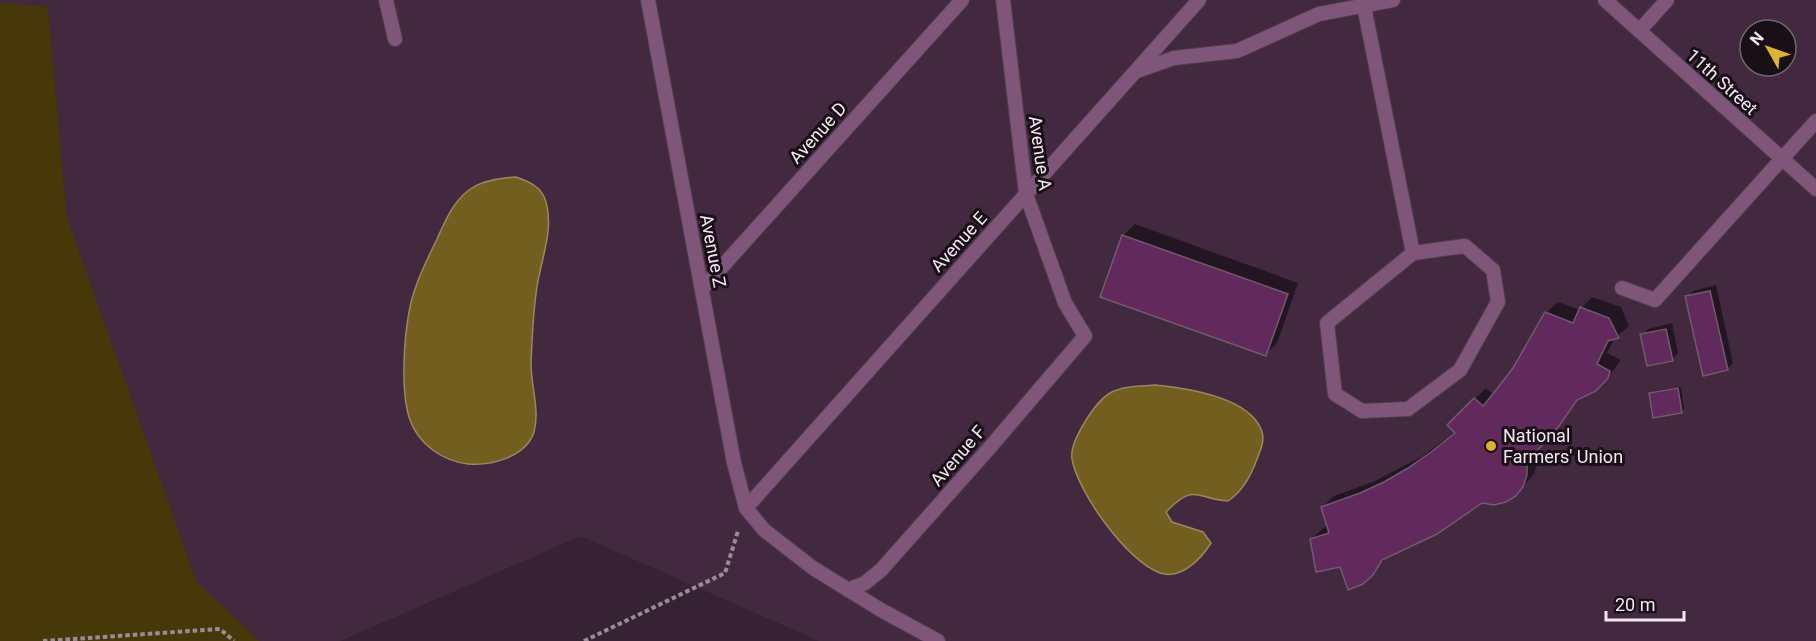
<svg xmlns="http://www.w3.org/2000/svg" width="1816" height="641" viewBox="0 0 1816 641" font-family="Roboto,sans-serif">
<rect width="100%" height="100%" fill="#362233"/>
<path fill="#43293f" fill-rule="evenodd" d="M0 0H1816V641H819L581 536 340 641H260L197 584 67 217 48 7 0 2ZM1750 30H1786V66H1750Z"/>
<path fill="#463808" d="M0 2 48 7 67 217 197 583 260 641H0Z"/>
<path fill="#725f1f" stroke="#99885f" stroke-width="1.5" d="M516 177C530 182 542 187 546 202 554 230 541 259 537 287 533 312 532 338 531 364 531 386 540 410 534 432 526 457 491 466 468 464 443 461 419 445 410 420 400 392 404 336 410 307 415 283 427 260 437 239 445 221 453 202 469 190 482 180 501 178 516 177Z
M1155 385C1185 388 1251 397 1262 432 1265 441 1260 451 1257 459 1251 476 1243 491 1228 501 1196 499 1195 482 1166 512L1172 522 1203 532 1211 543C1201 559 1181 580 1160 573 1127 561 1078 493 1072 459 1069 442 1095 402 1110 393 1122 386 1141 386 1155 385Z"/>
<path fill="#0007" d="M1135 224 1298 283 1277 343 1265 355 1123 236Z
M1716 285 1733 363 1727 369 1687 297 1693 291Z
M1592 297 1621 307 1629 326 1615 338 1607 353 1621 360 1607 378 1581 396 1558 427 1538 449V462L1534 474 1515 495 1482 502 1388 556 1371 574 1341 565 1311 540 1323 528 1329 526 1323 507 1334 496 1373 482 1421 457 1455 432 1449 425 1486 388 1494 395 1514 369 1546 313 1558 302 1580 310Z
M1672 323 1678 353 1672 359 1642 335 1648 329Z
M1681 387 1684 409 1681 412 1651 393 1653 391Z"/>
<path fill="#622a5c" stroke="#715a6d" stroke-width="1.5" d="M1122 235 1288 294 1266 356 1100 297Z
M1710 291 1728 370 1703 376 1685 296Z
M1580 307 1609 318 1619 338 1608 341 1597 364 1610 371 1608 378 1596 391 1577 400 1559 426 1527 462V475L1523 487 1516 496 1506 502 1494 505 1482 503 1437 534 1382 560 1373 575 1363 584 1348 590 1340 567 1316 572 1310 539 1329 533 1321 507 1360 493 1384 482 1408 468 1431 452 1455 433 1447 425 1474 398 1483 406 1496 390 1513 368 1545 312 1573 323Z
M1666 329 1673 361 1647 366 1640 334Z
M1678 388 1682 413 1653 418 1649 393Z"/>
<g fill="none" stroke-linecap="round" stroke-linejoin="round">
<defs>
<path id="service" d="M386 0 395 39
M648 0 734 463 746 508 764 530 813 568 881 610 938 641
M1605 0 1816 189
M1364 6 1413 253
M1639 31 1667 0
M1137 71 1174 58 1237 51 1319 14 1393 0
M1465 246 1493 270 1498 302 1460 370 1408 409 1362 411 1335 394 1327 323 1413 253Z
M1622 288 1655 300 1816 121
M702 289 962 0
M746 508 1199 0
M848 590 865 583 881 570 992 445 1085 336 1065 303 1026 194 1003 0"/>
</defs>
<use href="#service" stroke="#513e4e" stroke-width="16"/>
<path stroke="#9b8b99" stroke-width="4" stroke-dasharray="4.5 3" stroke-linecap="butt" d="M43 641 220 629 234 641
M584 641 725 573 738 531"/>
<use href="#service" stroke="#7f567a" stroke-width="14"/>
</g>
<circle fill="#d9b334" stroke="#180f17" stroke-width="2" cx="1491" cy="446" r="6"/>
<g text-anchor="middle" stroke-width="6" stroke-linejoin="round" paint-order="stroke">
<g font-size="18" fill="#f5e8f3" stroke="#180f17">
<text transform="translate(1722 82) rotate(42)" y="6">11th Street</text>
<text transform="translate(818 133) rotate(-48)" y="6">Avenue D</text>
<text transform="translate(1040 153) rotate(82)" y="6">Avenue A</text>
<text transform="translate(959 242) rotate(-48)" y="6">Avenue E</text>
<text transform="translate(713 251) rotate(79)" y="6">Avenue Z</text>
<text transform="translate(958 456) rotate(-49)" y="6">Avenue F</text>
</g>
<g font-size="18" fill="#f5e8f3" stroke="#180f17" text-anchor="start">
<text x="1503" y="442">National<tspan x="1503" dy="21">Farmers' Union</tspan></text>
</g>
</g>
<g transform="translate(1768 48) rotate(310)"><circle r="28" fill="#180f17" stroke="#70666f" stroke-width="1.5"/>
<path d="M0-4.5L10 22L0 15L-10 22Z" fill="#d9b334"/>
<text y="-9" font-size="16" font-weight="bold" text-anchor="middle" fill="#f5e8f3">N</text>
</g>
<path d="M1606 611v9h78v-9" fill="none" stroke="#f5e8f3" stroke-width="3"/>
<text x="1615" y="611" font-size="18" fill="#f5e8f3" stroke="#180f17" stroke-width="4.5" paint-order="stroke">20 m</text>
</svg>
